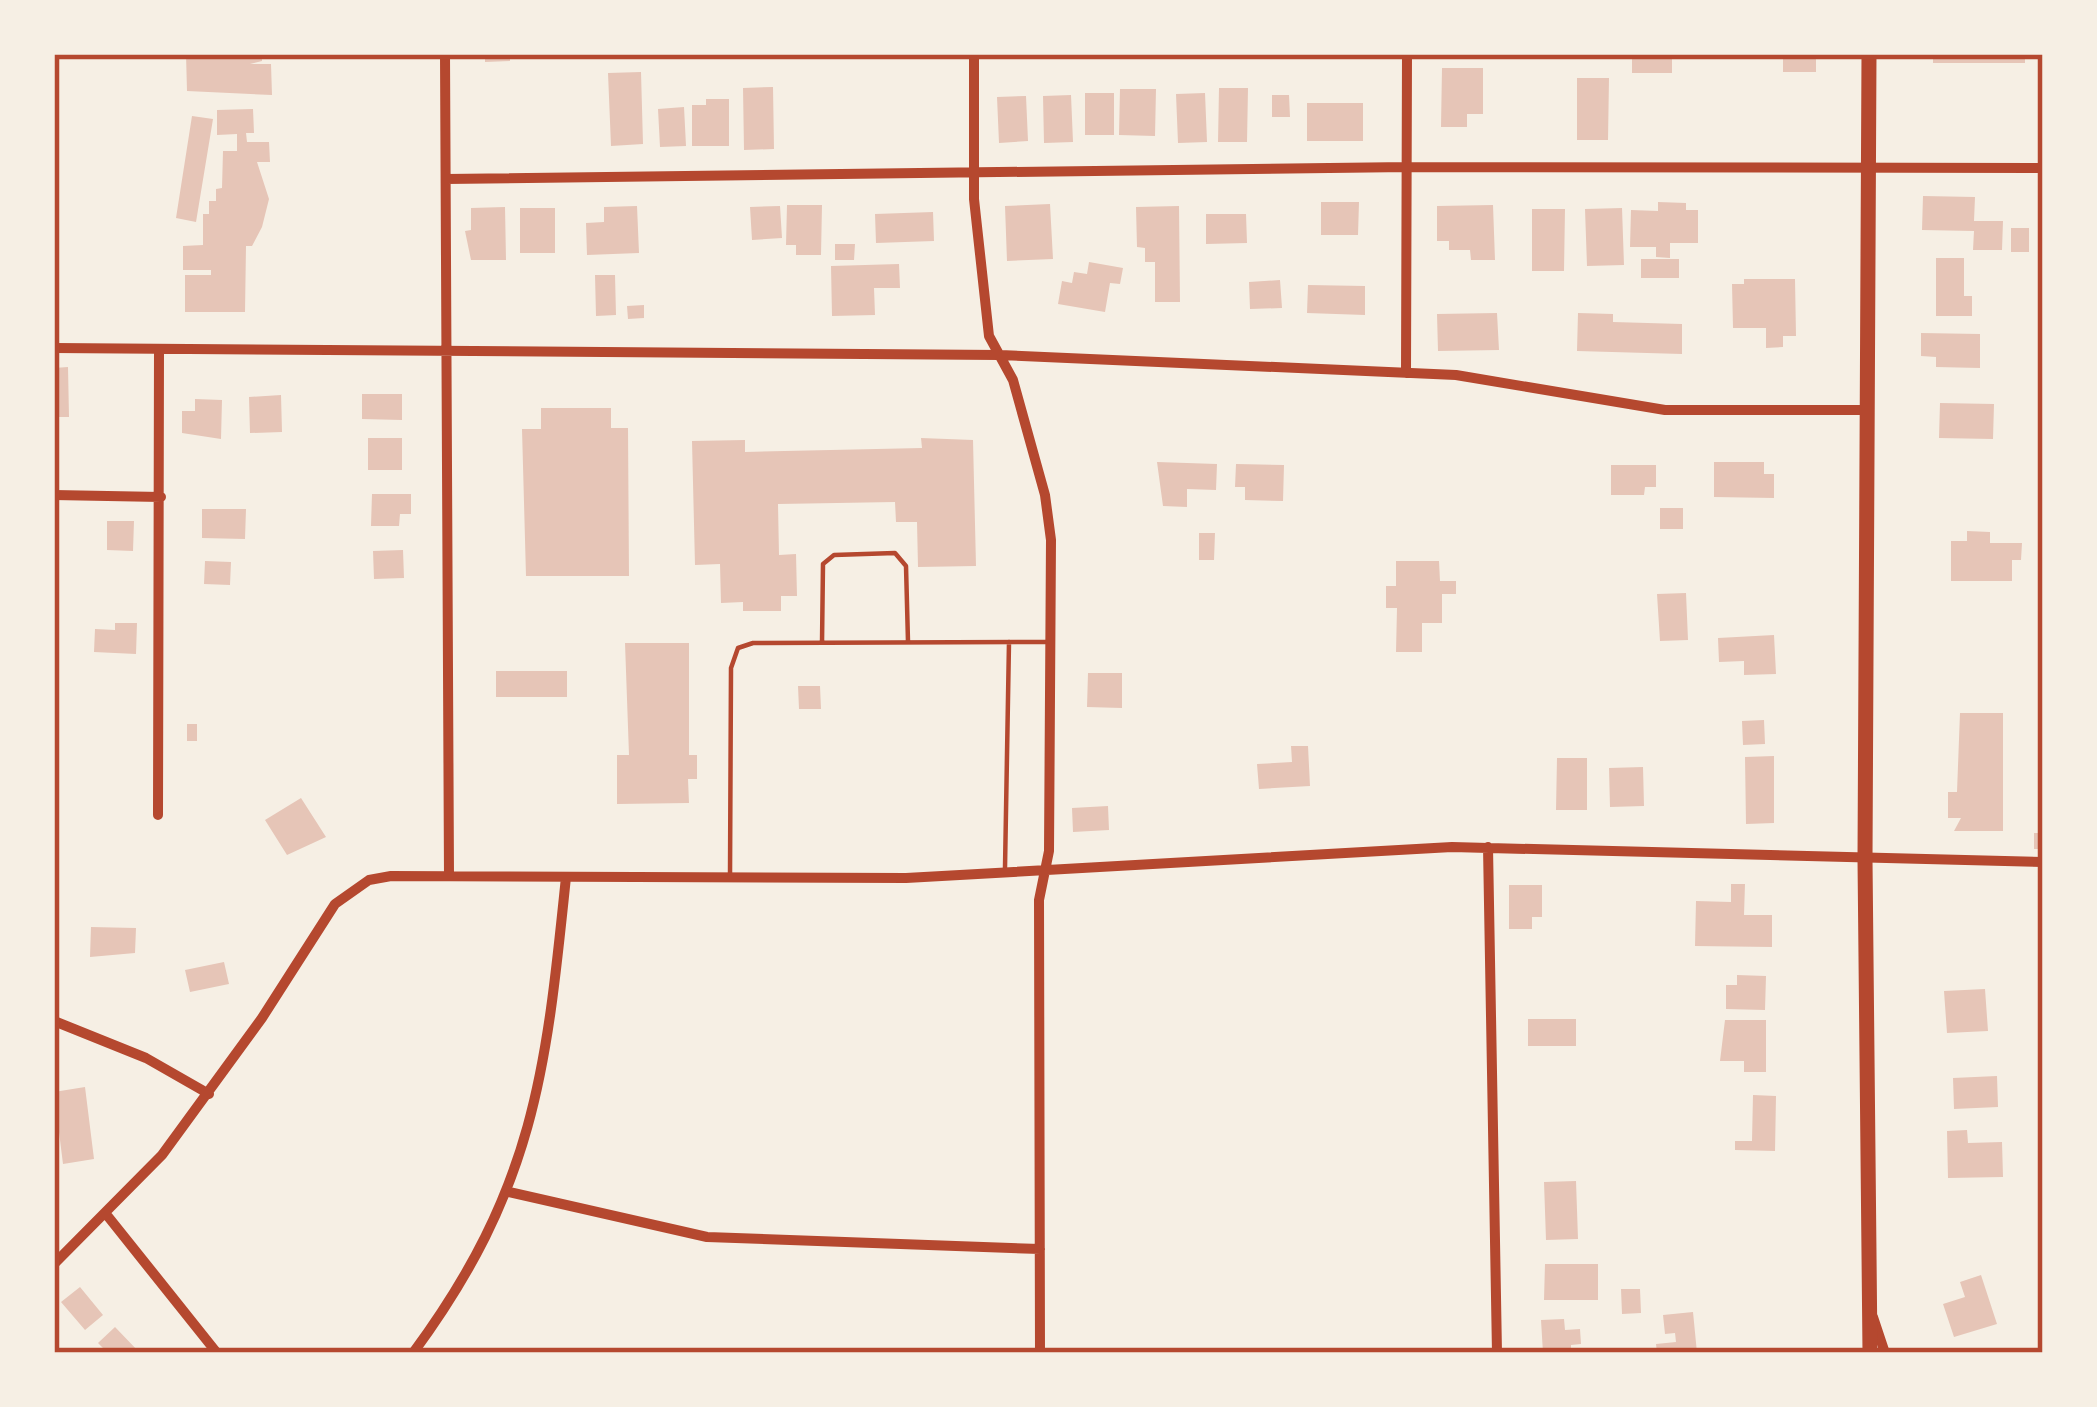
<svg xmlns="http://www.w3.org/2000/svg" width="2097" height="1407" viewBox="0 0 2097 1407" font-family="Inter,sans-serif">
<rect width="100%" height="100%" fill="#f6efe4"/>
<path fill="#e6c5b7" d="M186 54H262V61L250 64H271L272 95 187 91Z
M485 54H510V61L485 62Z
M1632 54H1672V73H1632Z
M1783 54H1816V72H1783Z
M1933 54H2025V63H1933Z
M1442 68H1483V114H1467V127H1441Z
M641 72 643 144 611 146 608 73Z
M1577 78H1609L1608 140H1577Z
M773 87 774 149 744 150 743 88Z
M1219 88H1248L1247 142H1218Z
M1120 89H1156L1155 136 1119 135Z
M1085 93H1114V135H1085Z
M1205 93 1207 142 1178 143 1176 94Z
M1071 95 1073 142 1044 143 1043 96Z
M1272 95H1289L1290 117H1272Z
M1026 96 1028 141 999 143 997 97Z
M706 99H729V146H692V105H706Z
M1307 103H1363V141H1307Z
M684 107 686 146 660 147 658 109Z
M253 109 254 133H246L247 142H269L270 162H257L269 199 262 227 252 246H246L245 312H185V275H211V270H183V246L203 245V214H209V201H216V189L222 188 223 151H237V134L217 135V110Z
M192 116 213 119 196 222 176 218Z
M1923 196 1975 197 1974 221H2003L2002 250H1973L1974 231 1922 230Z
M1321 202H1359L1358 235H1321Z
M1658 202 1686 203V210H1698V243H1670V258L1656 257V247H1630L1631 210 1658 211Z
M1050 204 1053 259 1007 261 1005 206Z
M787 205H822L821 255H796V245H786Z
M1493 205 1495 260H1471L1470 250H1449V241H1437V206Z
M637 206 639 253 587 255 586 223 604 222V207Z
M780 206 782 238 752 240 750 207Z
M1179 206 1180 302H1155V262H1145V248L1137 247 1136 207Z
M505 207 506 260H471L465 231 471 230V208Z
M520 208H555V253H520Z
M1622 208 1624 265 1587 266 1585 209Z
M1532 209H1565L1564 271H1532Z
M933 212 934 241 876 243 875 214Z
M1206 214H1246L1247 243 1206 244Z
M2011 228H2029V252H2011Z
M835 244H855L854 260H835Z
M1936 258H1964V296H1972V316H1936Z
M1641 259H1679V278H1641Z
M1089 262 1123 268 1120 284 1110 283 1105 312 1058 304 1062 281 1072 283 1074 272 1087 274Z
M899 264 900 288H874L875 315 832 316 831 266Z
M595 275H615L616 315 596 316Z
M1744 279H1795L1796 336H1783V347L1766 348V328H1733L1732 284H1744Z
M1280 280 1282 308 1250 309 1249 282Z
M1308 285 1365 286V315L1307 313Z
M644 305V318L628 319 627 306Z
M1497 313 1499 350 1438 351 1437 314Z
M1578 313 1613 314V322L1682 324V354L1577 351Z
M1921 333 1980 334V368L1936 367V357L1921 356Z
M68 367 69 417H54V368Z
M362 394H402V420L362 419Z
M281 395 282 432 250 433 249 397Z
M195 399 222 400 221 439 182 433V411H195Z
M1940 403 1994 404 1993 439 1939 438Z
M541 408H611V428H628L629 576H526L522 429H541Z
M368 438H402V470H368Z
M921 438 973 440 976 566 918 567 917 522H896L895 502 778 504 779 555 796 554 797 596H781V611H743V602L721 603 720 564 695 565 692 441 745 440V452L922 448Z
M1157 462 1217 464 1216 490 1187 489V507L1163 506Z
M1714 462H1764V474H1774V498L1714 497Z
M1236 464 1284 465 1283 501 1245 500V487H1235Z
M1611 465H1656V487H1645L1644 495H1611Z
M372 494H411V514H400L399 526H371Z
M1660 508H1683V529H1660Z
M202 509H246L245 539 202 538Z
M107 521H134L133 551 107 550Z
M1967 531 1990 532V543H2022L2021 560H2012V581H1951V541H1967Z
M1199 533H1215L1214 560H1199Z
M403 550 404 578 374 579 373 551Z
M205 561 231 562 230 585 204 584Z
M1396 561H1439L1440 581H1456V594H1442V623H1422V652H1396L1397 608H1386V586H1396Z
M1686 593 1688 640 1660 641 1657 594Z
M115 623H137L136 654 94 652 95 629 115 630Z
M1774 635 1776 674 1744 675V661L1719 662 1718 638Z
M625 643H689V755H697V779H688L689 803 617 804V755H629Z
M496 671H567V697H496Z
M1088 673H1122V708L1087 707Z
M798 686H820L821 709H799Z
M1960 713H2003V831H1954L1961 818H1948V792H1957Z
M1764 720 1765 744 1743 745 1742 721Z
M187 724H197V741H187Z
M1291 746H1308L1310 786 1259 789 1257 764 1292 762Z
M1774 756V823L1746 824 1745 757Z
M1557 758H1587V810H1556Z
M1643 767 1644 806 1610 807 1609 768Z
M301 798 326 837 287 855 265 820Z
M1108 806 1109 830 1073 832 1072 808Z
M2034 833H2043V849H2034Z
M1731 884H1745L1744 915H1772V947L1695 946 1696 901 1731 902Z
M1509 885H1542V917H1532V929H1509Z
M91 927 136 928 135 953 90 957Z
M224 962 229 984 190 992 185 970Z
M1737 975 1766 976 1765 1010 1726 1009V985H1737Z
M1985 989 1988 1031 1947 1033 1944 991Z
M1528 1019H1576V1046H1528Z
M1725 1020H1766V1072H1744V1061H1720Z
M1997 1076 1998 1107 1954 1109 1953 1078Z
M85 1087 94 1159 63 1164 54 1092Z
M1753 1095 1776 1096 1775 1151 1735 1150V1141H1752Z
M1967 1130 1968 1143 2002 1142 2003 1177 1948 1178 1947 1131Z
M1576 1181 1578 1239 1546 1240 1544 1182Z
M1545 1264H1598V1300H1544Z
M1981 1275 1997 1324 1954 1337 1943 1304 1965 1297 1960 1282Z
M80 1287 103 1315 85 1330 61 1302Z
M1621 1289H1640L1641 1313 1622 1314Z
M1693 1312 1697 1353H1657L1656 1344 1676 1342 1675 1333 1665 1334 1663 1315Z
M1564 1319 1565 1330 1580 1329 1581 1344 1571 1345V1353H1543L1541 1320Z
M115 1327 140 1353H108L98 1343Z"/>
<g fill="none" stroke-linecap="round" stroke-linejoin="round">
<path stroke="#b5482f" stroke-width="4.5" d="M822 643 823 564 834 555 895 553 906 566 908 642
M1005 868 1009 642
M730 878 731 668 738 648 753 643 1046 642"/>
<path stroke="#b5482f" stroke-width="10" d="M445 54 449 876
M974 54V199L989 336 1013 380 1045 495 1051 540 1049 851 1039 900 1040 1353
M446 179 1408 167 2043 168
M54 348 1000 355 1456 375 1665 410H1865
M1406 373 1407 54
M54 495 161 497
M158 815 159 349
M1488 847 1497 1353
M54 1021 146 1058 209 1094
M509 1192 707 1237 1040 1249
M106 1214 217 1353
M54 1264 162 1155 262 1018 335 904 369 880 391 876 906 878 1452 847 2043 862
M1873 1317 1885 1353
M413 1353C534 1189 546 1073 566 877"/>
<path stroke="#b5482f" stroke-width="15" d="M1869 54 1865 859 1870 1353"/>
</g>
<rect width="2097" height="1407" fill="none" stroke="#f6efe4" stroke-width="114"/>
<rect x="57" y="57" width="1983" height="1293" fill="none" stroke="#b5482f" stroke-width="4.5"/>
</svg>
